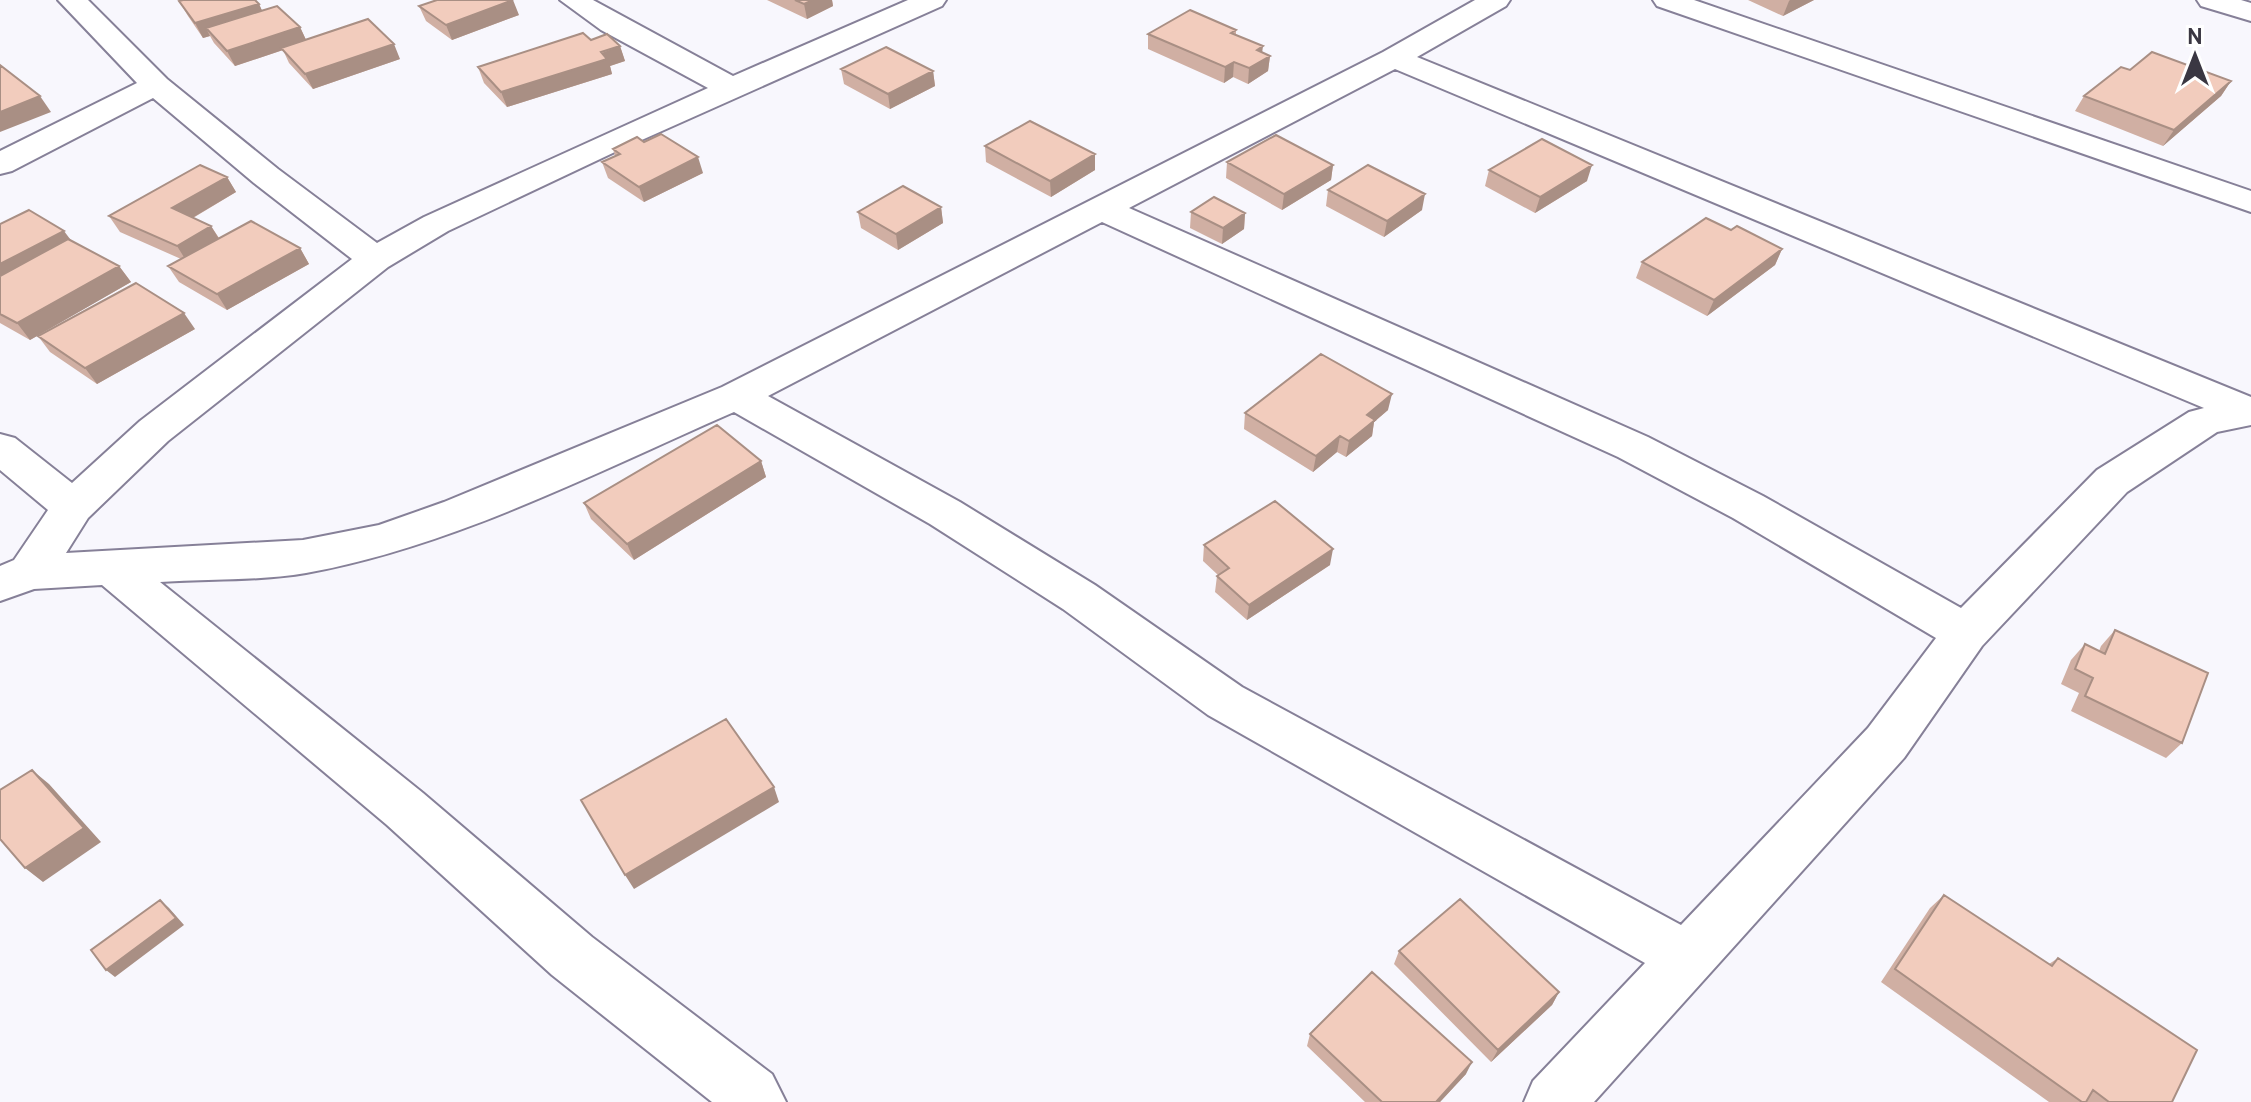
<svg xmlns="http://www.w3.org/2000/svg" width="2251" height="1102" viewBox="0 0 2251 1102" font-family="Overpass,sans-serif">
<rect width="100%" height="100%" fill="#f8f7fd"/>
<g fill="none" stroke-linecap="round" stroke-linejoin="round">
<defs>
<path id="street" d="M58 0H88L167 79 278 169 377 243 424 217 708 88 601 30 560 0H593L733 76 908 0H946L942 6 617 151 448 231 388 267 168 441 88 518 66 553 303 540 379 525 444 502 722 387 1383 52 1475 0H1510L1506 6 1417 57 2251 397V425L2217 432 2127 492 1982 646 1904 758 1594 1102H1524L1533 1081 1645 963 1208 715 1063 609 930 524 734 412C596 472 455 546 306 573 259 581 208 579 160 582L423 793 592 937 772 1074 786 1102H712L552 975 387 825 102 585 34 589 0 601V566L14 560 48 510 0 470V434L15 438 72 483 140 421 352 259 254 183 153 98 12 171 0 174V151L137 83ZM1395 69 2204 408 2189 412 2097 470 1961 608 1763 496 1648 437 1129 208ZM1102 222 1618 457 1733 518 1936 638 1868 728 1681 925 1242 687 1095 585 960 502 768 396Z
M1653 0H1694L2251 191V212L1657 6Z
M2197 0H2241L2251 3V21L2201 6Z"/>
</defs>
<use href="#street" stroke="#868098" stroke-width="4"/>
<use href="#street" fill="#fff" fill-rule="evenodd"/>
</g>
<path fill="#d0afa3" d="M767 0H832L833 6 807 19Z
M1748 0H1814L1783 16Z
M179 1 259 4 262 11 300 27 306 40 400 59 313 89 289 63 283 50 235 66 214 43 210 36 203 38 188 16Z
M419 6 519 15 452 40 426 21Z
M1236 30V35L1262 52 1270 56 1268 71 1248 84 1233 77 1224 83 1148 49V34Z
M591 40 620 46 625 61 610 66 612 74 507 107 484 83 478 67Z
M841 69 933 71 935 86 890 109 844 84Z
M2130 70 2231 81 2221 96 2163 146 2075 111 2084 96Z
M644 142 703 173 644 202 608 178 602 162 615 156 613 149Z
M985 146 1095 170 1051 197 986 162Z
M1227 162 1333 165 1331 180 1282 210 1226 178Z
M1489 170 1587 181 1535 213 1485 186Z
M227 177 236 192 193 218 211 226 219 238 300 248 309 264 227 310 179 282 168 266 181 259 120 232 109 216Z
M1328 190 1422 210 1384 237 1326 206Z
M941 207 943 223 898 250 861 228 858 212Z
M1191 212 1245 213 1244 229 1222 244 1190 228Z
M0 224 71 241 119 266 131 282 30 340 0 323Z
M1731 230 1782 249 1775 265 1707 316 1636 278 1642 262Z
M195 329 97 384 50 352 38 336Z
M1388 410 1374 422 1372 436 1346 457 1337 452 1313 472 1244 429 1245 413Z
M761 461 766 477 634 560 591 519 584 503Z
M1204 545 1330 565 1247 620 1215 592 1217 576 1218 575 1203 561Z
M2115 630 2182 743 2166 758 2071 711 2079 693 2061 684 2071 660 2085 644 2099 651 2101 646Z
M1944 895 2049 964 2058 958 2172 1102H2049L1881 982 1930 908Z
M1399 951 1559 992 1552 1005 1491 1062 1394 964Z
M1310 1034 1466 1074 1440 1102H1365L1307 1046Z"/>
<path fill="#a98f84" d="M513 0 519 15 452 40 446 25Z
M813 0H832L833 6 807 19 804 4Z
M1790 0H1814L1783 16 1789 1Z
M259 4 266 19 206 28 210 36 203 38 195 23Z
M300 27 307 42 281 48 283 50 235 66 227 51Z
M394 44 400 59 313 89 305 74Z
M620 46 625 61 610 66 612 74 507 107 501 92Z
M1263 46 1261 61 1270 56 1268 71 1248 84 1249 68 1257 50Z
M1234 62 1233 77 1224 83 1225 67Z
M933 71 935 86 890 109 888 94Z
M2231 81 2221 96 2163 146 2174 130Z
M40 96 51 112 0 132V112Z
M1095 154V170L1051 197 1050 181Z
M698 157 703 173 644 202 639 187Z
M1333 165 1331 180 1282 210 1284 194Z
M1592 165 1587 181 1535 213 1540 197Z
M227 177 236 192 182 224 172 208Z
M1425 194 1422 210 1384 237 1387 221Z
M941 207 943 223 898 250 896 234Z
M1245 213 1244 229 1222 244 1223 228Z
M211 226 221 242 187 262 177 246Z
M64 231 76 247 0 286V264Z
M300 248 309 264 227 310 217 294Z
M1782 249 1775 265 1707 316 1714 300Z
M119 266 131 282 30 340 17 323Z
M184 313 195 329 97 384 85 368Z
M1392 394 1388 410 1374 422 1372 436 1346 457 1349 441 1367 415Z
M1340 436 1337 452 1313 472 1316 456Z
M761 461 766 477 634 560 627 544Z
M1333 549 1330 565 1247 620 1249 605Z
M32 770 49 784 101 842 43 882 25 868Z
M774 787 779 802 634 889 625 875Z
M160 900 169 908 184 925 115 977 106 970Z
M1559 992 1552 1005 1491 1062 1498 1050Z
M1472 1062 1466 1074 1440 1102H1436Z"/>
<path fill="#f2ccbd" stroke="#a98f84" stroke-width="2" d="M183 0H255L259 4 195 23 179 1Z
M437 0H513L446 25 419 6Z
M795 0H813L804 4Z
M277 6 300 27 227 51 206 28Z
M1190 10 1236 30 1231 33 1263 46 1257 50 1270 56 1249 68 1234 62 1225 67 1148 34Z
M368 19 394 44 305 74 281 48Z
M583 33 591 40 607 34 620 46 601 52 607 59 501 92 478 67Z
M886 47 933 71 888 94 841 69Z
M2152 52 2231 81 2174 130 2084 96 2121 67 2130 70Z
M0 65 40 96 0 112Z
M1030 121 1095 154 1050 181 985 146Z
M661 134 698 157 639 187 602 162 620 154 613 149 637 137 644 142Z
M1276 135 1333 165 1284 194 1227 162Z
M1542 139 1592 165 1540 197 1489 170Z
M200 165 227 177 172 208 211 226 177 246 109 216Z
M1368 165 1425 194 1387 221 1328 190Z
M903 186 941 207 896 234 858 212Z
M1214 197 1245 213 1223 228 1191 212Z
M29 210 64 231 0 264V224Z
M1706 218 1731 230 1737 226 1782 249 1714 300 1642 262Z
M251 221 300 248 217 294 168 266Z
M68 239 119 266 17 323 0 314V276Z
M136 283 184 313 85 368 38 336Z
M1321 354 1392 394 1367 415 1375 420 1349 441 1340 436 1316 456 1245 413Z
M717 425 761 461 627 544 584 503Z
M1275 501 1333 549 1249 605 1217 576 1229 568 1204 545Z
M2115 630 2208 673 2182 743 2085 696 2093 678 2075 669 2085 644 2105 654Z
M726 719 774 787 625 875 581 800Z
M32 770 84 828 25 868 0 839V790Z
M1944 895 2052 966 2058 958 2197 1050 2172 1102H2109L2093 1090 2086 1102H2082L1895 969Z
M1460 899 1559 992 1498 1050 1399 951Z
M160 900 176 918 106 970 91 950Z
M1372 972 1472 1062 1436 1102H1382L1310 1034Z"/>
<g transform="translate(2195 56)" stroke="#ffffff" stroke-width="6" paint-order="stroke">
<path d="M0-6L14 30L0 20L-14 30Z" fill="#3a3742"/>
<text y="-12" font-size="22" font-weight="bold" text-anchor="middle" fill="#3a3742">N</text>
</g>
</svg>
